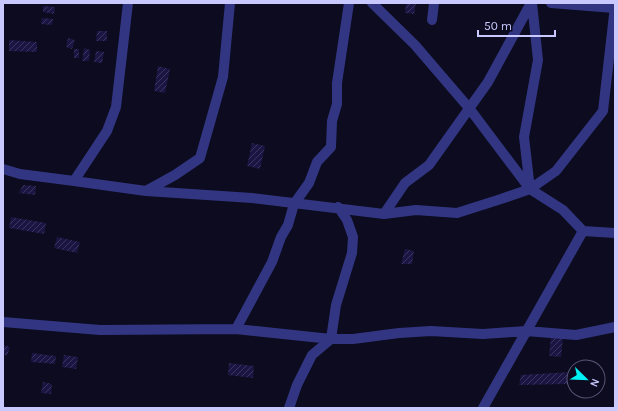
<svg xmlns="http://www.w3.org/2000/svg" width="618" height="411" viewBox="0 0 618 411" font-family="Karla,sans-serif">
<defs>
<pattern id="building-hatch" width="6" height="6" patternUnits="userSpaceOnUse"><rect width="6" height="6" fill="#1a1542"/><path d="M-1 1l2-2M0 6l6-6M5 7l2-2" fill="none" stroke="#3a365e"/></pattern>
</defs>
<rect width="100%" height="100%" fill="#0c0b1f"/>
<path fill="url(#building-hatch)" d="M406 3H416L414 14 405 13Z
M43 6 55 7 54 14 43 12Z
M42 18 53 19 52 25 41 24Z
M97 31H107V41H96Z
M68 38 75 40 72 49 66 47Z
M9 40 37 42V52L9 51Z
M84 48 90 50 89 61H82Z
M74 49H79V58H74Z
M96 51 104 52 102 63 94 62Z
M158 66 170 69 165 93 154 91Z
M252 143 265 146 260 169 247 166Z
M23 185 36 186 35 195 19 193Z
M11 217 46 223 44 234 9 228Z
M57 237 80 242 77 253 54 248Z
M405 249 414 251 412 264H401Z
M551 336 563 338 561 357 549 356Z
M3 345 10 347 7 356 3 354Z
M32 353 56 356 55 364 31 362Z
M64 355 78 357 76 369 62 367Z
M229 363 254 366 253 378 228 375Z
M570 372 568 384 519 385 521 375Z
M43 382 52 384 51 394 41 393Z"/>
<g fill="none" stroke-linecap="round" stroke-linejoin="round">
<path stroke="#323682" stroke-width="10" d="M128 3 116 107 107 131 74 181 146 191 252 198 384 214 416 210 457 213 501 199 530 189 556 171 603 111 615 6
M372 3 415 45 469 108 530 189 563 210 583 231 615 233
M551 3 614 8
M432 20 434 3
M3 169 20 174 74 181
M530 189 524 137 538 60 532 3
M146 191 175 175 200 158 223 77 230 3
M384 214 405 183 429 165 488 82 531 3
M3 322 100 330 236 329 331 339H353L399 333 431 331 483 334 526 331 576 335 615 327
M236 329 272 262 281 237 288 225 294 204 309 183 317 162 331 147 332 121 337 104V83L349 3
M289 408 297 385 312 355 331 339 336 305 352 253 353 237 347 220 338 207
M483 408 583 231"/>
</g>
<rect width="618" height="411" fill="none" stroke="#cac9ff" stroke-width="8"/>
<g transform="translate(586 379) rotate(113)"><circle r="19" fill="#0c0b1f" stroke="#585779"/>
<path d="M0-3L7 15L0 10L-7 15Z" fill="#00f2f4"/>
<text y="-6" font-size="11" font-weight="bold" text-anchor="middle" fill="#cac9ff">N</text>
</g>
<path d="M478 30v6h77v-6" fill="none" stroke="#cac9ff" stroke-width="2"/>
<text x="484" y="30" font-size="12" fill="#cac9ff" stroke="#0c0b1f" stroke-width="3" paint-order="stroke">50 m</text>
</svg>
